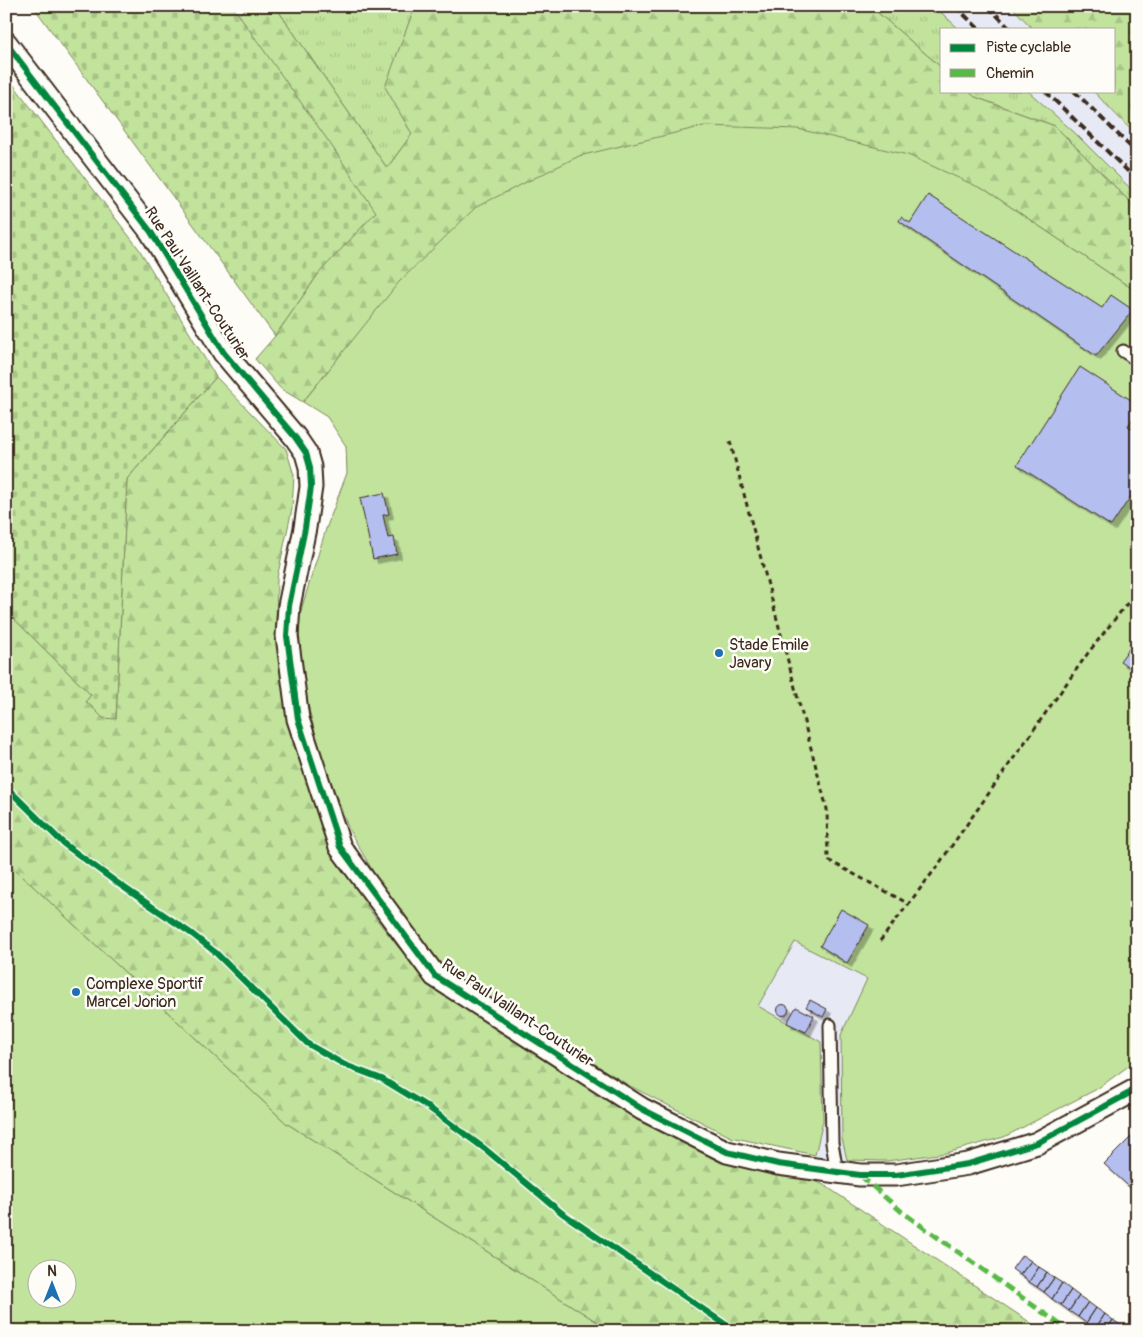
<svg xmlns="http://www.w3.org/2000/svg" width="1143" height="1337" viewBox="0 0 1143 1337" font-family="Pangolin,sans-serif">
<defs>
<pattern id="grass-tufts" width="24" height="20" patternUnits="userSpaceOnUse" patternTransform="scale(1.25)"><rect width="24" height="20" fill="#c1e39c"/><path d="M3 7l-1-3M5 7V3M7 7l1-3M15 17l-1-3M17 17v-4M19 17l1-3" fill="none" stroke="#a7c386"/></pattern>
<pattern id="forest-firs" width="22" height="20" patternUnits="userSpaceOnUse" patternTransform="scale(1.25)"><rect width="22" height="20" fill="#c1e39c"/><path d="M5 1l3.5 6h-7zM16 11l3.5 6h-7z" fill="#a7c386"/></pattern>
<pattern id="cemetery-stones" width="16" height="16" patternUnits="userSpaceOnUse" patternTransform="scale(1.25)"><rect width="16" height="16" fill="#c1e39c"/><path d="M2 7V4a2 2 0 0 1 4 0v3zM10 15v-3a2 2 0 0 1 4 0v3z" fill="#a7c386"/></pattern>
<filter id="shadow"><feDropShadow dx="4.5" dy="4.5" stdDeviation="0" flood-color="#0004"/></filter>
</defs>
<rect width="100%" height="100%" fill="#fdfcf7"/>
<filter id="ink" filterUnits="userSpaceOnUse"><feTurbulence type="fractalNoise" baseFrequency=".02" numOctaves="2"/><feDisplacementMap in="SourceGraphic" scale="10" xChannelSelector="R" yChannelSelector="G"/><feConvolveMatrix kernelMatrix="1 2 1 2 8 2 1 2 1" color-interpolation-filters="sRGB"/></filter>
<g filter="url(#ink)">
<path fill="#e7eaf5" d="M920 6H1137V209L1055 126 1016 91H1114V29H945Z
M795 942 867 979 842 1138 847 1160 830 1159 815 1155 823 1121 758 1006Z"/>
<path fill="url(#grass-tufts)" stroke="#7e865d" d="M275 6H415L386 87 412 134 387 168Z
M870 6H934L959 29H942V68Z
M968 91H1028L1075 133 1137 195V209L1055 126 975 97Z"/>
<path fill="url(#forest-firs)" stroke="#7e865d" d="M252 6H275L387 168 412 134 385 87 415 6H870L942 68V91H968L975 97 1055 126 1137 209V292L987 191 327 371 303 402 281 389 255 359 275 336 319 273 238 14Z
M1011 6H1137V136L1093 91H1114V29H1033Z
M216 377 286 449 294 475 292 509 277 578 276 629 284 684 331 833 368 908 399 948 447 994 768 1172 810 1179 824 1185 1043 1331H611L286 1123 6 861V611L91 695 86 702 116 719 127 479Z"/>
<path fill="url(#cemetery-stones)" stroke="#7e865d" d="M33 6H232L238 14 329 142 376 212 319 273 275 336Z
M6 75 139 249 216 377 127 479 116 719 103 718 86 701 91 695 6 611Z"/>
<path fill="#c1e39c" stroke="#7e865d" fill-rule="evenodd" d="M704 126 798 129 908 155 987 191 1137 292V1060L1097 1089 1004 1137 946 1153 887 1161 847 1160 842 1138 841 1035 867 979 795 942 758 1006 821 1042 823 1121 815 1155 731 1137 628 1085 439 966 410 935 349 830 320 752 303 686 298 620 326 529 347 473 346 446 327 417 303 402 399 282 476 207 579 156Z
M6 861 286 1123 611 1331H6ZM38 1270H68V1300H38Z"/>
<path fill="#b4bfef" stroke="#3b2a1e" filter="url(#shadow)" d="M928 195 1102 308 1111 295 1133 310 1096 356 899 221 901 217 910 223Z
M1080 367 1137 404V412L1128 426 1137 432V487L1111 526 1017 465Z
M384 493 389 514 383 515 388 538 394 537 397 554 373 559 360 498Z
M1137 638V665L1133 670 1120 661Z
M841 909 869 925 847 963 820 946Z
M810 1000 827 1009 823 1017 806 1007Z
M777.5 1010a5.5 5.5 0 1 1 11 0a5.5 5.5 0 1 1-11 0Z
M796 1007 814 1016 806 1032 787 1023Z
M1133 1135 1137 1138V1194L1104 1164Z
M1022 1255 1031 1261 1020 1275 1012 1269Z
M1031 1261 1039 1267 1029 1282 1020 1275Z
M1039 1267 1047 1272 1037 1287 1029 1282Z
M1047 1272 1054 1278 1044 1292 1037 1287Z
M1054 1278 1062 1283 1052 1299 1044 1292Z
M1062 1283 1071 1290 1061 1305 1052 1299Z
M1071 1290 1079 1296 1069 1311 1061 1305Z
M1079 1296 1088 1302 1078 1317 1069 1311Z
M1088 1302 1096 1308 1086 1323 1078 1317Z
M1096 1308 1105 1314 1095 1329 1086 1323Z
M1105 1314 1113 1320 1106 1331H1097L1095 1329Z
M1113 1320 1122 1326 1119 1331H1106Z"/>
<g fill="none" stroke-linecap="round" stroke-linejoin="round">
<defs>
<path id="lane" d="M1123 351 1137 360
M830 1025 832 1143 837 1172"/>
<path id="street" d="M6 43 151 232 224 353 295 437 306 453 310 467 311 487 305 528 289 606 287 636 298 719 340 847 435 976 642 1109 727 1152 778 1164 860 1175H896L968 1164 1037 1143 1137 1089"/>
</defs>
<use href="#lane" stroke="#3b2a1e" stroke-width="15"/>
<use href="#street" stroke="#3b2a1e" stroke-width="25"/>
<path stroke="#3b2a1e" stroke-width="3" stroke-dasharray="5 4" stroke-linecap="butt" d="M730 441 827 809 828 860 909 904
M880 941 936 868 1088 653 1137 591"/>
<use href="#lane" stroke="#fdfcf7" stroke-width="11"/>
<use href="#street" stroke="#fdfcf7" stroke-width="21"/>
<path stroke="#3b2a1e" stroke-width="4" stroke-dasharray="8 4" stroke-linecap="butt" d="M955 6 979 29
M988 6 1010 29
M1045 91 1137 180
M1074 91 1137 153"/>
<path stroke="#58b947" stroke-width="5" stroke-dasharray="10 5" stroke-linecap="butt" d="M861 1176 902 1212 1069 1331"/>
<defs>
<path id="cycleway" d="M6 43 151 232 224 353 295 437 306 453 310 467 311 487 305 528 289 606 287 636 298 719 340 847 435 976 642 1109 727 1152 778 1164 860 1175H896L968 1164 1037 1143 1137 1089
M6 787 64 844 116 882 192 934 215 952 308 1044 345 1065 382 1079 428 1107 485 1149 562 1213 735 1331"/>
</defs>
<use href="#cycleway" stroke="#fdfcf7" stroke-width="9"/>
<use href="#cycleway" stroke="#00873e" stroke-width="6"/>
</g>
</g>
<g fill="#1f6fb2" stroke="#fdfcf7" stroke-width="2">
<circle cx="719" cy="653" r="5"/>
<circle cx="76" cy="992" r="5"/>
</g>
<g text-anchor="middle" stroke-width="5" stroke-linejoin="round" paint-order="stroke">
<g font-size="16" fill="#3b2a1e" stroke="#fdfcf7">
<text transform="translate(198 283) rotate(57)" y="6">Rue Paul Vaillant-Couturier</text>
<text transform="translate(518 1012) rotate(34)" y="6">Rue Paul Vaillant-Couturier</text>
</g>
<g font-size="16" fill="#3b2a1e" stroke="#fdfcf7" text-anchor="start">
<text x="729" y="650">Stade Emile<tspan x="729" dy="18">Javary</tspan></text>
<text x="86" y="989">Complexe Sportif<tspan x="86" dy="18">Marcel Jorion</tspan></text>
</g>
</g>
<rect width="1143" height="1337" fill="none" stroke="#fdfcf7" stroke-width="25"/>
<rect x="12" y="12" width="1118" height="1312" fill="none" stroke="#3b2a1e" stroke-width="2" filter="url(#ink)"/>
<rect x="940" y="28" width="175" height="65" fill="#fdfcf7" stroke="#afa8a0"/>
<rect x="950" y="44" width="25" height="8" fill="#00873e" stroke="#afa8a0"/>
<text x="986" y="52" font-size="15" fill="#3b2a1e">Piste cyclable</text>
<rect x="950" y="69" width="25" height="8" fill="#58b947" stroke="#afa8a0"/>
<text x="986" y="78" font-size="15" fill="#3b2a1e">Chemin</text>
<g transform="translate(52 1284)"><circle r="24" fill="#fdfcf7" stroke="#afa8a0"/>
<path d="M0-4L9 19L0 12L-9 19Z" fill="#1f6fb2"/>
<text y="-8" font-size="14" font-weight="bold" text-anchor="middle" fill="#3b2a1e">N</text>
</g>
</svg>
